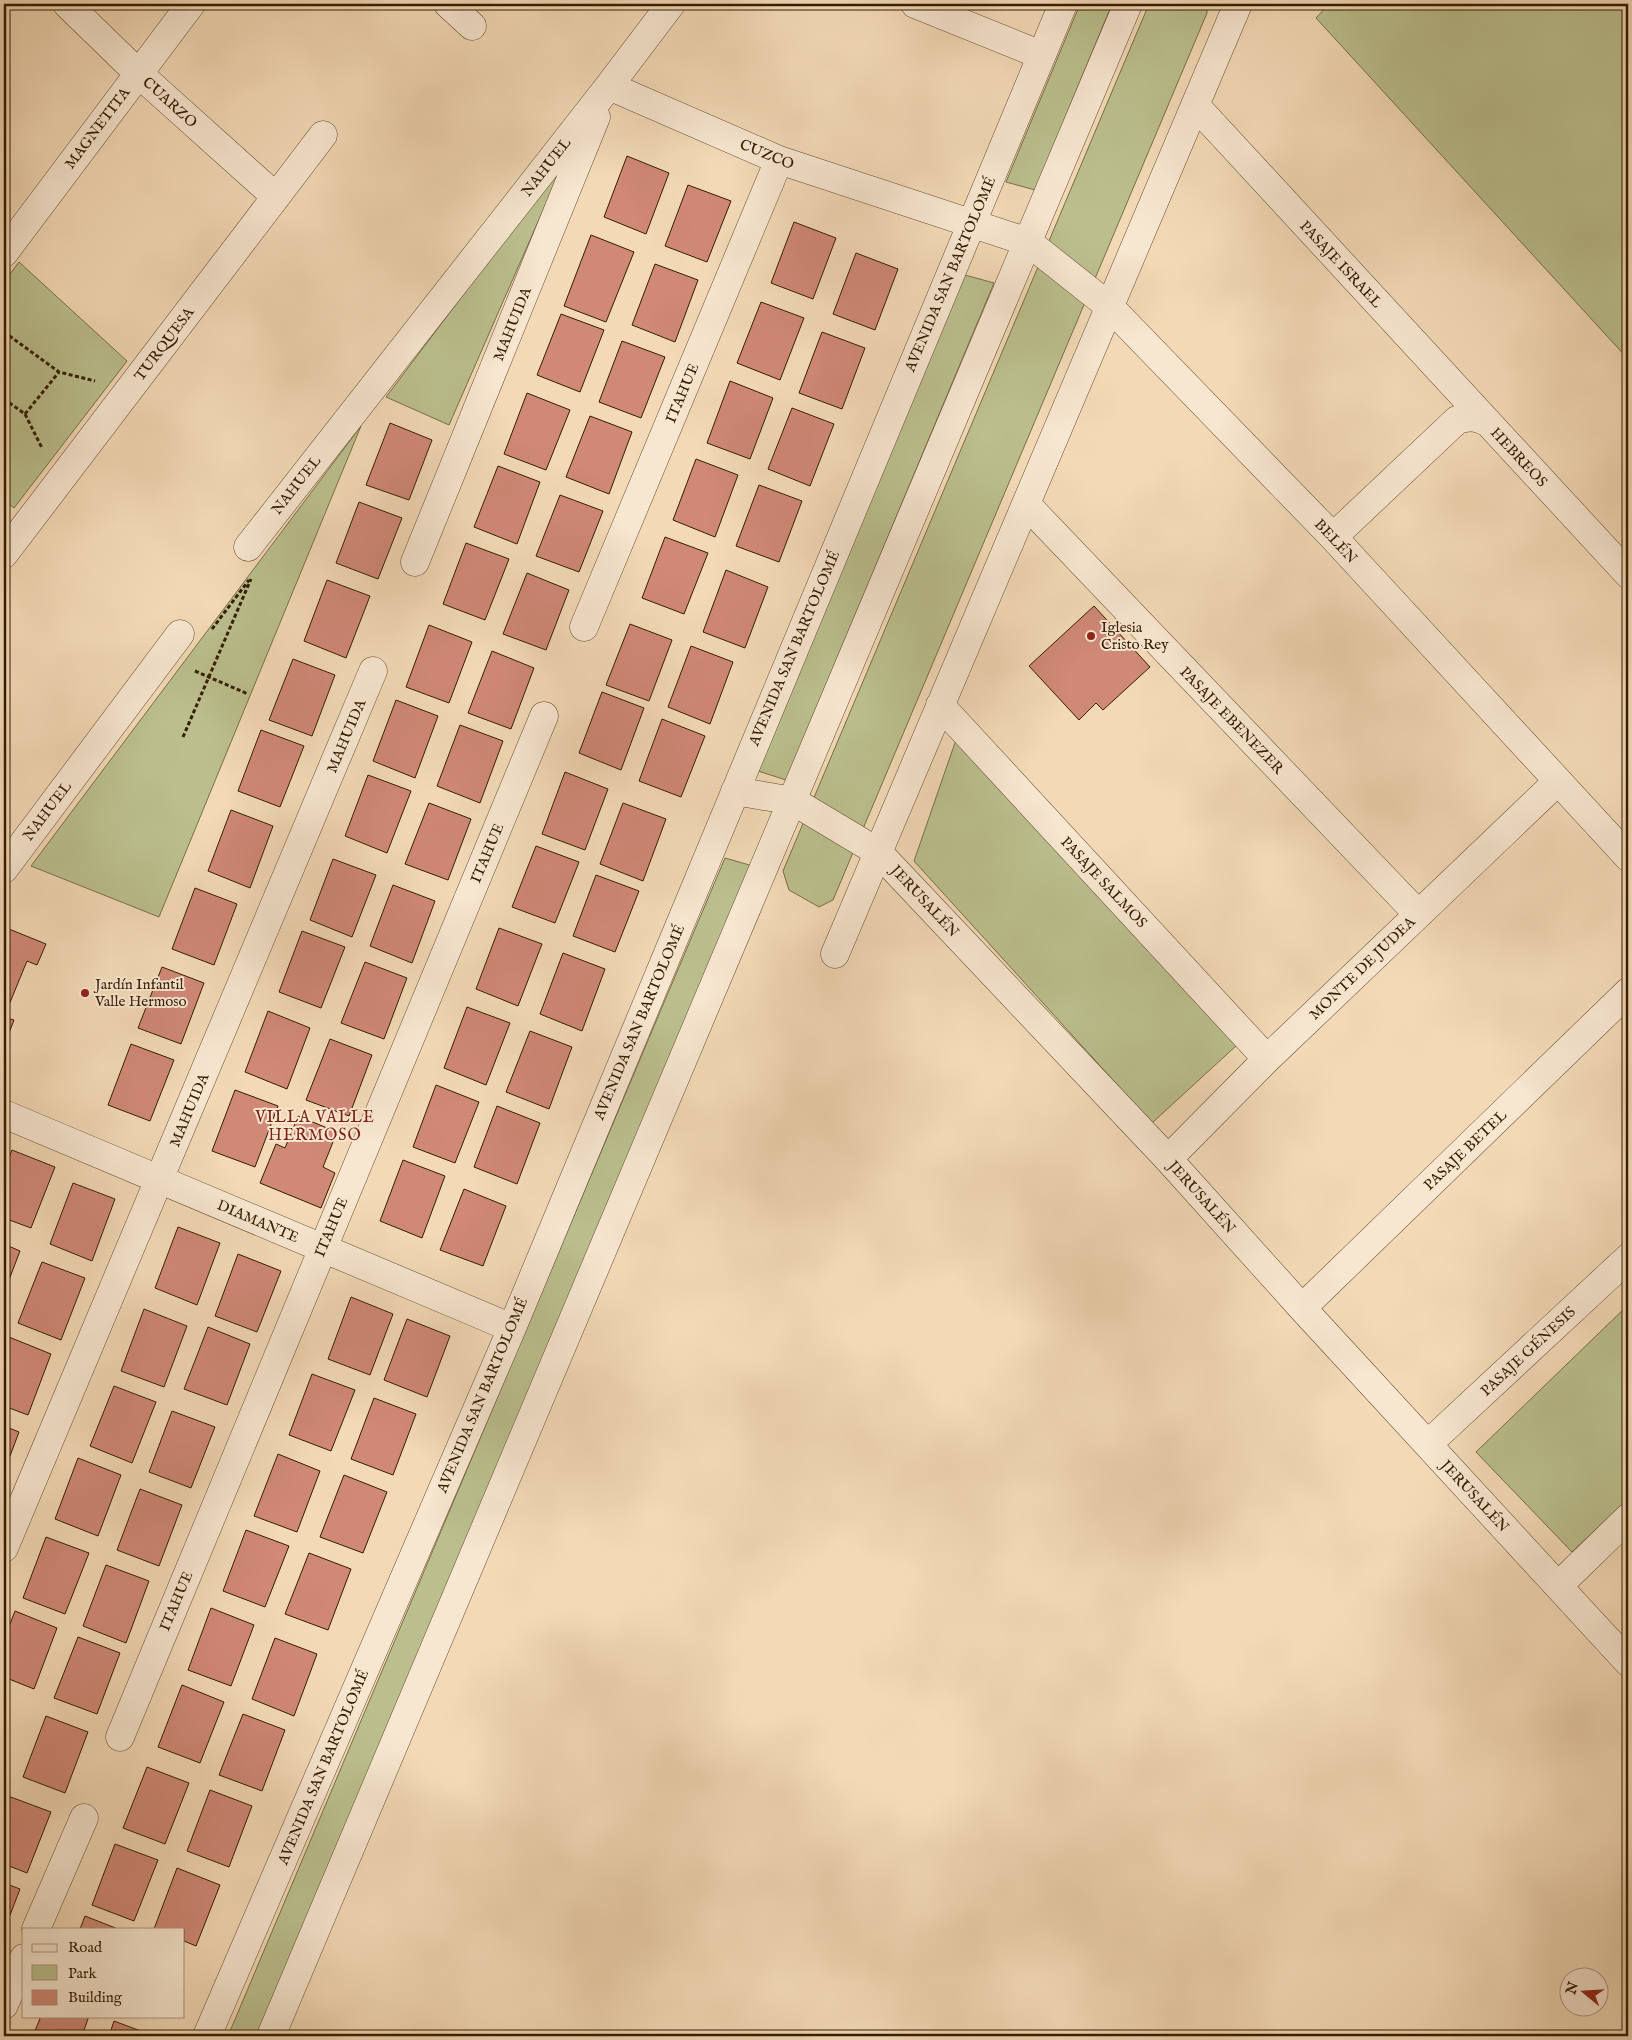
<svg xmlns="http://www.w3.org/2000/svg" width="1632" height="2040" viewBox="0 0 1632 2040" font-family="'IM FELL English',serif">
<rect width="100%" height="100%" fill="#f3d9b6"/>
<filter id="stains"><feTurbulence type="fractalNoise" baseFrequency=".004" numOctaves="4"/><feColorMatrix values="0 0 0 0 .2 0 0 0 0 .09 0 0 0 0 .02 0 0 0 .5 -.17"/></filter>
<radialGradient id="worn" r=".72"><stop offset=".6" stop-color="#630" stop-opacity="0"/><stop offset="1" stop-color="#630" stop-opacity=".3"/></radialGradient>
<path fill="#bbbf8e" stroke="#786e47" d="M1080 4H1112L1035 190 1006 182Z
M1149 4H1207V13L833 900 819 907 789 890 783 871Z
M1329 4H1628V359L1316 18Z
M565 160 449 425 386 397Z
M19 262 127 361 14 508 4 500V282Z
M965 275 994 283 786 780 758 771Z
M361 426 159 917 31 866Z
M957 737 1237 1045 1152 1123 914 861Z
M725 858 753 866 263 2036H228Z
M1628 1305V1499L1572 1552 1476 1452Z"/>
<path fill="#d08877" stroke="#341d00" d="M627 156 669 173 646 234 604 217Z
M688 185 731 201 707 262 665 246Z
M794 222 836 238 813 299 771 283Z
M591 235 634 252 606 322 564 306Z
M856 253 898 269 875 330 833 314Z
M655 264 698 280 675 342 632 325Z
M761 302 804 318 780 380 737 363Z
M561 314 604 330 580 392 537 375Z
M822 332 865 348 842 409 799 393Z
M622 341 665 357 641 418 599 402Z
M730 381 773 398 750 459 707 443Z
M527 393 570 410 546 470 504 454Z
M792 408 834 424 810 486 768 469Z
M590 416 632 432 609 494 566 477Z
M390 423 432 440 409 500 366 485Z
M696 459 738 475 715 537 673 520Z
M498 466 540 482 517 544 474 527Z
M759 485 802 501 779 562 736 546Z
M560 495 603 511 579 572 536 556Z
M359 502 402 518 378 579 336 563Z
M665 537 708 553 684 614 642 598Z
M466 543 509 559 485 620 443 604Z
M726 570 768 587 745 648 703 632Z
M527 573 569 590 546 650 503 634Z
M327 580 370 596 346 658 304 641Z
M1094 606 1150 667 1103 710 1096 703 1079 720 1029 666Z
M630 624 672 640 649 701 606 685Z
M429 625 472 642 449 703 406 687Z
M691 646 733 662 710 724 668 707Z
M492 651 534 668 511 729 468 713Z
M293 659 335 675 312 736 269 720Z
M602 692 644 708 621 770 579 753Z
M396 700 438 716 415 778 373 761Z
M662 719 705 736 681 797 639 781Z
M460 725 503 741 480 803 437 786Z
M261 730 304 746 280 807 238 791Z
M565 772 608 789 585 850 542 834Z
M368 775 411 791 387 853 345 836Z
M429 803 471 819 448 880 405 864Z
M623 803 666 819 643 881 600 864Z
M231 810 273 826 250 888 208 871Z
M536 846 579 862 555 923 512 907Z
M333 859 376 875 352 937 310 920Z
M596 875 639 891 615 952 573 936Z
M393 885 435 901 412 963 370 946Z
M195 888 237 904 214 965 172 949Z
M4 927 46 944 37 965 27 961 4 1017 14 1020 6 1041 4 1040Z
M499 928 542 944 518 1006 476 989Z
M302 931 345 947 321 1008 279 992Z
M563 953 605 969 582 1031 540 1014Z
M365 962 407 978 384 1039 341 1023Z
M162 967 204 983 181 1044 138 1028Z
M467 1007 510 1023 486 1085 444 1068Z
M268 1011 310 1028 287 1089 245 1072Z
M530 1031 572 1047 549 1109 506 1092Z
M330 1039 372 1055 349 1116 306 1100Z
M131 1044 174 1060 150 1121 108 1105Z
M436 1085 479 1102 455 1163 413 1147Z
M235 1090 278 1106 255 1167 212 1151Z
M497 1106 540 1123 517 1184 474 1167Z
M298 1116 337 1132 323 1167 335 1173 321 1208 260 1183 276 1144 285 1148Z
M12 1150 55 1167 31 1228 4 1218V1171Z
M403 1160 445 1176 422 1238 380 1221Z
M73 1183 115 1199 92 1261 50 1244Z
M464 1189 506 1206 483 1266 440 1250Z
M178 1227 220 1243 197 1305 155 1288Z
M4 1244 20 1251 4 1293Z
M238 1254 281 1271 257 1332 215 1316Z
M42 1262 85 1278 61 1340 18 1323Z
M351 1297 393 1314 370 1375 328 1359Z
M144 1309 187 1326 164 1387 121 1371Z
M407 1319 450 1336 427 1397 384 1380Z
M208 1327 250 1344 227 1405 184 1389Z
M9 1337 51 1354 28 1415 4 1406V1351Z
M312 1374 355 1390 331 1451 289 1435Z
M114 1386 156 1402 132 1463 90 1446Z
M374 1398 416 1414 393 1475 351 1459Z
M172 1411 215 1427 191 1488 149 1472Z
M4 1426 19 1432 4 1472Z
M278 1454 320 1471 297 1532 254 1516Z
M78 1458 121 1475 98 1536 55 1519Z
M344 1475 387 1492 363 1553 320 1537Z
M140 1489 182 1505 159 1566 117 1550Z
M246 1530 289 1546 265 1607 223 1591Z
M46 1537 89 1553 65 1614 23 1598Z
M309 1553 351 1569 328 1630 285 1614Z
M106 1565 149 1581 126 1643 83 1626Z
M211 1608 254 1625 231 1686 188 1670Z
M15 1611 57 1628 34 1689 4 1677V1640Z
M78 1637 120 1653 97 1714 54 1698Z
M275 1638 317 1654 294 1716 252 1699Z
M182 1685 224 1702 200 1763 158 1747Z
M243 1714 285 1730 262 1791 219 1775Z
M46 1716 88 1732 65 1793 23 1777Z
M147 1767 189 1783 165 1844 123 1828Z
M210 1790 252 1806 229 1867 187 1851Z
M8 1796 51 1812 27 1873 4 1864V1808Z
M115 1844 158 1860 134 1921 92 1905Z
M177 1868 220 1885 196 1946 184 1941V1929H154Z
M4 1883 20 1889 4 1931Z
M85 1916 118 1929H80Z
M41 2016H89L82 2036H33Z
M114 2021 154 2036H109Z"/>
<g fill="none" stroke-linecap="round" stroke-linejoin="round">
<defs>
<path id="minor" d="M67 4 138 73 276 197
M448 4 472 26
M915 4 1041 55
M609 86 779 160 1028 242 1110 307 1333 537 1628 857
M1195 105 1628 574
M4 253 191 4
M1026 504 1418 914
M1333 537 1457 420C1469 416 1476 417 1487 422
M248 547 609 86 671 4
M4 554 323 135
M415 562 596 117
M584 627 779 160
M940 705 1267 1059
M735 791 793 801 878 852 1168 1159 1302 1308 1628 1662
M4 869 180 634
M835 954 1238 4
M4 1114 512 1328
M1168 1159 1267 1059 1558 781
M1302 1308 1628 992
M1428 1444 1628 1258
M4 1548 373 671
M1558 1586 1628 1518
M120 1737 544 716
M36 1929 84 1818
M4 2005 24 1958
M207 2036 512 1328 1063 4
M271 2036 1128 4"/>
</defs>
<use href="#minor" stroke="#644c2e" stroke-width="29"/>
<path stroke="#341d00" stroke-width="3" stroke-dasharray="4 2.5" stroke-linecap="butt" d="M4 332 59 372 95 381
M4 399 25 414 42 448
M25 414 59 372
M212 629 249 580
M195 671 248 694
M183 737 251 579"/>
<use href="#minor" stroke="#f7e6d0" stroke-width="28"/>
</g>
<g fill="#8f2418" stroke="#f7e6d0" stroke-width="2">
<circle cx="1091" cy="636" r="5"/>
<circle cx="85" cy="993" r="5"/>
</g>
<g text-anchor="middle" stroke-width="4" stroke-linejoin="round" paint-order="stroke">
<g font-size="15" fill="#341d00" stroke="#f7e6d0">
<text transform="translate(170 102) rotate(42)" y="5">CUARZO</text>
<text transform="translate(97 128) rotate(-53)" y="5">MAGNETITA</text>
<text transform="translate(767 154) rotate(22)" y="5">CUZCO</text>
<text transform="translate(546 167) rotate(-52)" y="5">NAHUEL</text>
<text transform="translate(1341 264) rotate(47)" y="5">PASAJE ISRAEL</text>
<text transform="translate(950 274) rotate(-67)" y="5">AVENIDA SAN BARTOLOMÉ</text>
<text transform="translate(512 324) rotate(-68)" y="5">MAHUIDA</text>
<text transform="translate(164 344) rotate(-53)" y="5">TURQUESA</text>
<text transform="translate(682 393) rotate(-67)" y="5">ITAHUE</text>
<text transform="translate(1519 457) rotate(47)" y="5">HEBREOS</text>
<text transform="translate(296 485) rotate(-52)" y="5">NAHUEL</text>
<text transform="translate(1336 541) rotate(47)" y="5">BELÉN</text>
<text transform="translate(794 648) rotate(-67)" y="5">AVENIDA SAN BARTOLOMÉ</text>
<text transform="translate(1232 720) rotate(46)" y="5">PASAJE EBENEZER</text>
<text transform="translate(346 736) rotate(-67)" y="5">MAHUIDA</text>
<text transform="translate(47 811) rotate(-53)" y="5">NAHUEL</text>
<text transform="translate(487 853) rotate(-67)" y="5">ITAHUE</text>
<text transform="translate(1104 882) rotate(47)" y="5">PASAJE SALMOS</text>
<text transform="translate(925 901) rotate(47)" y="5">JERUSALÉN</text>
<text transform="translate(1362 968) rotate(-44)" y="5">MONTE DE JUDEA</text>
<text transform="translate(639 1022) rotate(-67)" y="5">AVENIDA SAN BARTOLOMÉ</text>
<text transform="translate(189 1110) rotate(-67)" y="5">MAHUIDA</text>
<text transform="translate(1465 1150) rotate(-44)" y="5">PASAJE BETEL</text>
<text transform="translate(1202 1197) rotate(48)" y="5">JERUSALÉN</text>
<text transform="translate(258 1221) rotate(23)" y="5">DIAMANTE</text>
<text transform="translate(331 1227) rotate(-67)" y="5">ITAHUE</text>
<text transform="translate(1528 1351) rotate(-43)" y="5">PASAJE GÉNESIS</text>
<text transform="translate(482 1395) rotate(-67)" y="5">AVENIDA SAN BARTOLOMÉ</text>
<text transform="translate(1475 1496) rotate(47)" y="5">JERUSALÉN</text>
<text transform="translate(176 1601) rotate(-67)" y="5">ITAHUE</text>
<text transform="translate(323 1767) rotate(-67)" y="5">AVENIDA SAN BARTOLOMÉ</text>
</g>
<g font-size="15" fill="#341d00" stroke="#f7e6d0" text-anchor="start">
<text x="1101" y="632">Iglesia<tspan x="1101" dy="17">Cristo Rey</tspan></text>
<text x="95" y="989">Jardín Infantil<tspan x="95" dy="17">Valle Hermoso</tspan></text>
</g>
<g font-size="16" letter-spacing="1" fill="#7a1f14" stroke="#f7e6d0">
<text x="315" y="1122">VILLA VALLE<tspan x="315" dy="18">HERMOSO</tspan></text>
</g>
</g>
<rect width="1632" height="2040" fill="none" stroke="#f3d9b6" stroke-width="20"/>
<rect x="5" y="5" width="1622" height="2030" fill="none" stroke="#341d00" stroke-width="2.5"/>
<rect x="10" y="10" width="1612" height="2020" fill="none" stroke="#341d00"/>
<rect x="22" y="1928" width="162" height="90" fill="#f7e6d0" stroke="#a9967d"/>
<rect x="32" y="1944" width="25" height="8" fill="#f7e6d0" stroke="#a9967d"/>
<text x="68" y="1952" font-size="15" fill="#341d00">Road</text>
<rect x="32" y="1965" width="25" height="15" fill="#bbbf8e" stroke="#a9967d"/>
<text x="68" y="1978" font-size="15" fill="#341d00">Park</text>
<rect x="32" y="1990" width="25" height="15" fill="#d08877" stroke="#a9967d"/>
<text x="68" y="2002" font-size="15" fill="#341d00">Building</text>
<g transform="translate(1584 1992) rotate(288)"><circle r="24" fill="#f7e6d0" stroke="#a9967d"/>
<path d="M0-4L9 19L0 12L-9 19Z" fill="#8f2418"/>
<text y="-8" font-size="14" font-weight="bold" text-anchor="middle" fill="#341d00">N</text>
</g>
<rect width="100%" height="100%" filter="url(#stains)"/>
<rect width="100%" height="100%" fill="url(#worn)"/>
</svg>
